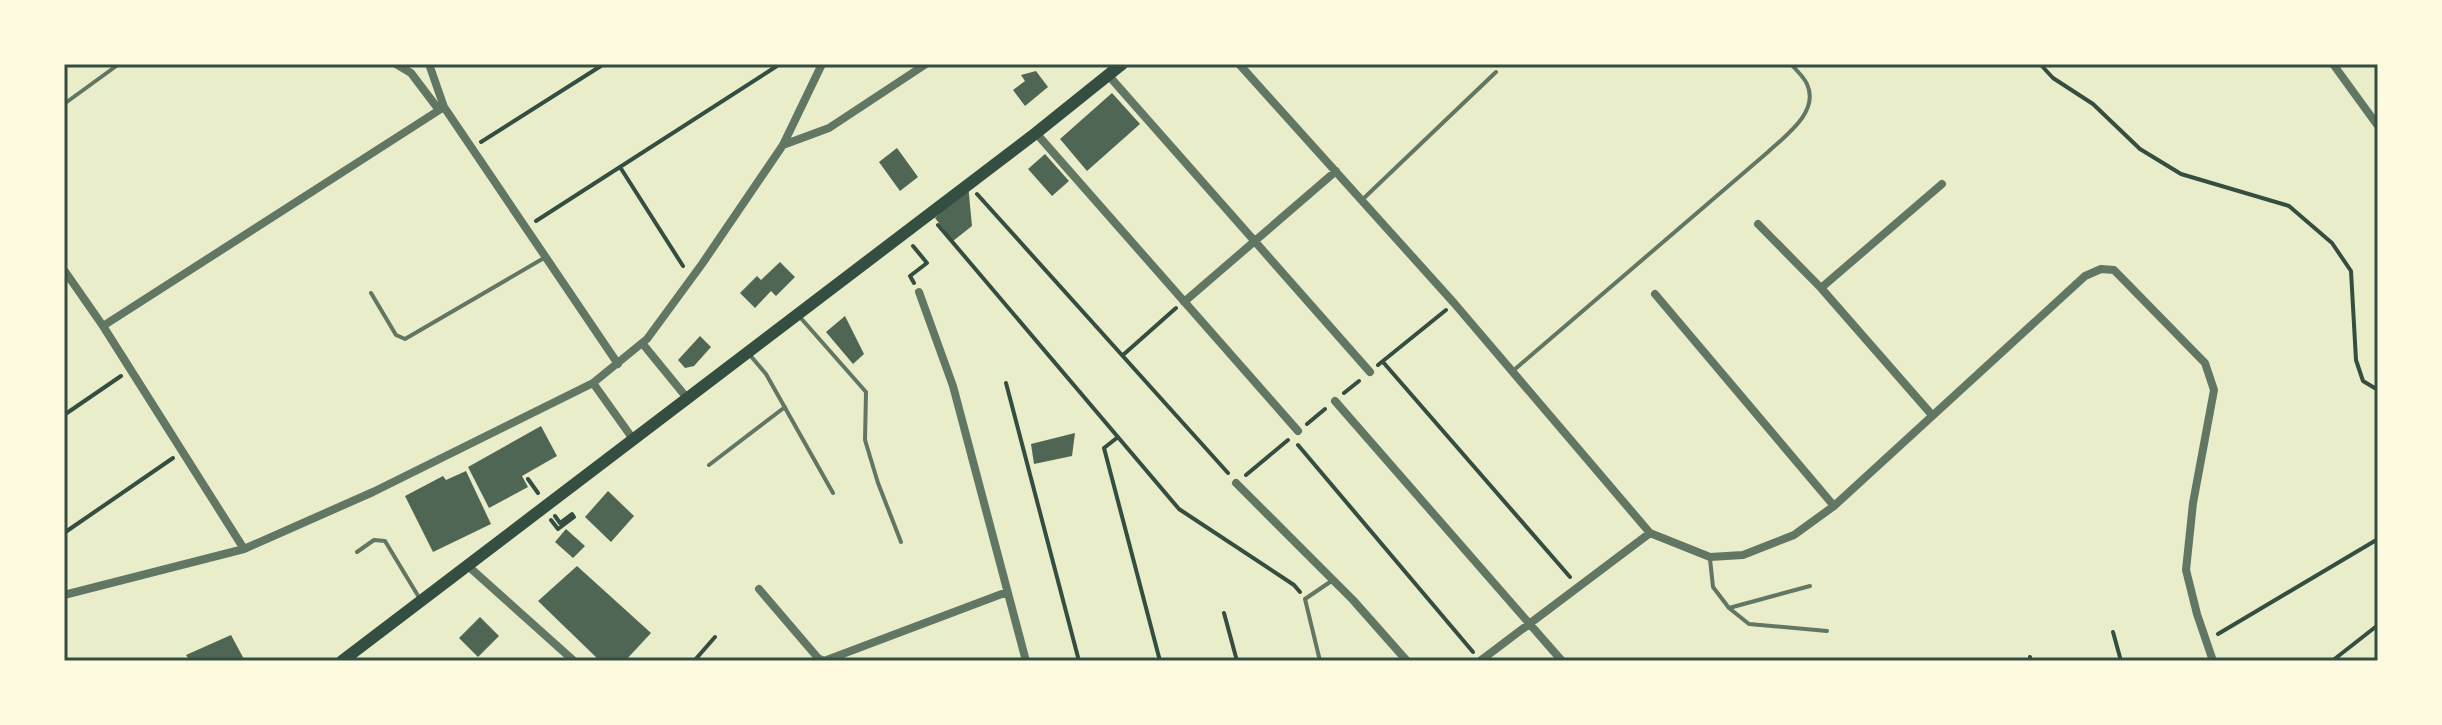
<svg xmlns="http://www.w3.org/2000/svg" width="2442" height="725" viewBox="0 0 2442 725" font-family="Quicksand,sans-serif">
<rect width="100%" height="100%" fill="#e9edc9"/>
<path fill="#4f6655" d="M1036 71 1048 87 1025 106 1013 90 1025 81 1021 75Z
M1112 93 1140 124 1087 171 1060 139Z
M897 148 918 177 900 191 879 162Z
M1045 154 1069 181 1052 196 1028 169Z
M968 184 972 226 953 241 935 218Z
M780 262 795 277 776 296 771 291 755 308 740 293 757 276 761 280Z
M845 316 864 354 853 364 826 332Z
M700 336 711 347 694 366 685 368 678 360Z
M541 426 557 456 522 476 528 487 489 508 468 467Z
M1075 433 1072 456 1034 464 1031 444Z
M466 471 491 524 433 552 405 496 443 476 446 480Z
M608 491 634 516 611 542 585 517Z
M566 529 585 546 573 558 555 542Z
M577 566 651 633 625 661H600L538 601Z
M480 617 499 636 478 657 459 638Z
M231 635 245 661H190L186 655Z"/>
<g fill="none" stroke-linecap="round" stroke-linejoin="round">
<path stroke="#344e41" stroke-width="4" d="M2040 64 2053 78 2093 104 2140 149 2181 174 2289 206 2332 243 2351 271 2356 360 2363 381 2378 390
M481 142 604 64
M620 167 683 266
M977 194 1228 473
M536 221 780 64
M938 225 1179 509 1294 585 1300 592
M913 246 927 263 910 276 914 283
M1123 355 1176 308
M1383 362 1570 577
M1378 365 1446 310
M1006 383 1079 661
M1344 393 1359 381
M64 415 121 376
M1307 424 1325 409
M1118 437 1104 448 1160 661
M1298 445 1473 652
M1246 475 1288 440
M528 479 538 493
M551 520 558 529 574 517 572 514 560 523 555 516
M64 533 173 458
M1224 613 1237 661
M2113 632 2121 661
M2218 634 2378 539
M2030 657 2031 661
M694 661 715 637
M2332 661 2378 625"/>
<path stroke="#617663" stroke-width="4" d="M64 104 119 64
M1363 199 1496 72
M371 293 396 335 405 339 544 258
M799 316 866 392 865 440 878 483 901 542
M749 354 766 374 833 493
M1514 370 1768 152C1785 136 1820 112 1807 84 1804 77 1796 70 1791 64
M709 465 785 407
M357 552 374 540 385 541 420 599
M1710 559 1713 587 1729 608 1749 624 1827 631
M1729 608 1810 586
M1320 661 1305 599 1333 580"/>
<path stroke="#617663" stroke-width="8" d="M396 64 411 73 439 110
M429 64 444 107 618 364
M1239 64 1454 303 1650 533 1710 557 1743 555 1794 535 1834 506 2085 276 2101 269 2114 270 2205 363 2214 390 2193 503 2186 570 2197 614 2213 661
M2333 64 2378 126
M1109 76 1370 372
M1036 133 1298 431
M783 145 829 128 926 64
M1758 224 1821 288 1932 415
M64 270 103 326 244 549
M1821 288 1942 184
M919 292 953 386 1026 661
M1655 294 1834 506
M1184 302 1336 171
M103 326 444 107
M642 343 687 398
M593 383 633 439
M1335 401 1562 661
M1236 483 1353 600 1407 661
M468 566 574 661
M759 589 818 658 824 661 1007 592
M64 595 244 549 373 492 593 383 647 339 702 264 783 145 822 64
M1480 661 1650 533"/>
<path stroke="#344e41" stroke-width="12" d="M342 661 1036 133 1122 64"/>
</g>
<rect width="2442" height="725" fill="none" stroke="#fefae0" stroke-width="132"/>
<rect x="66" y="66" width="2310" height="593" fill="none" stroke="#344e41" stroke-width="3"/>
</svg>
